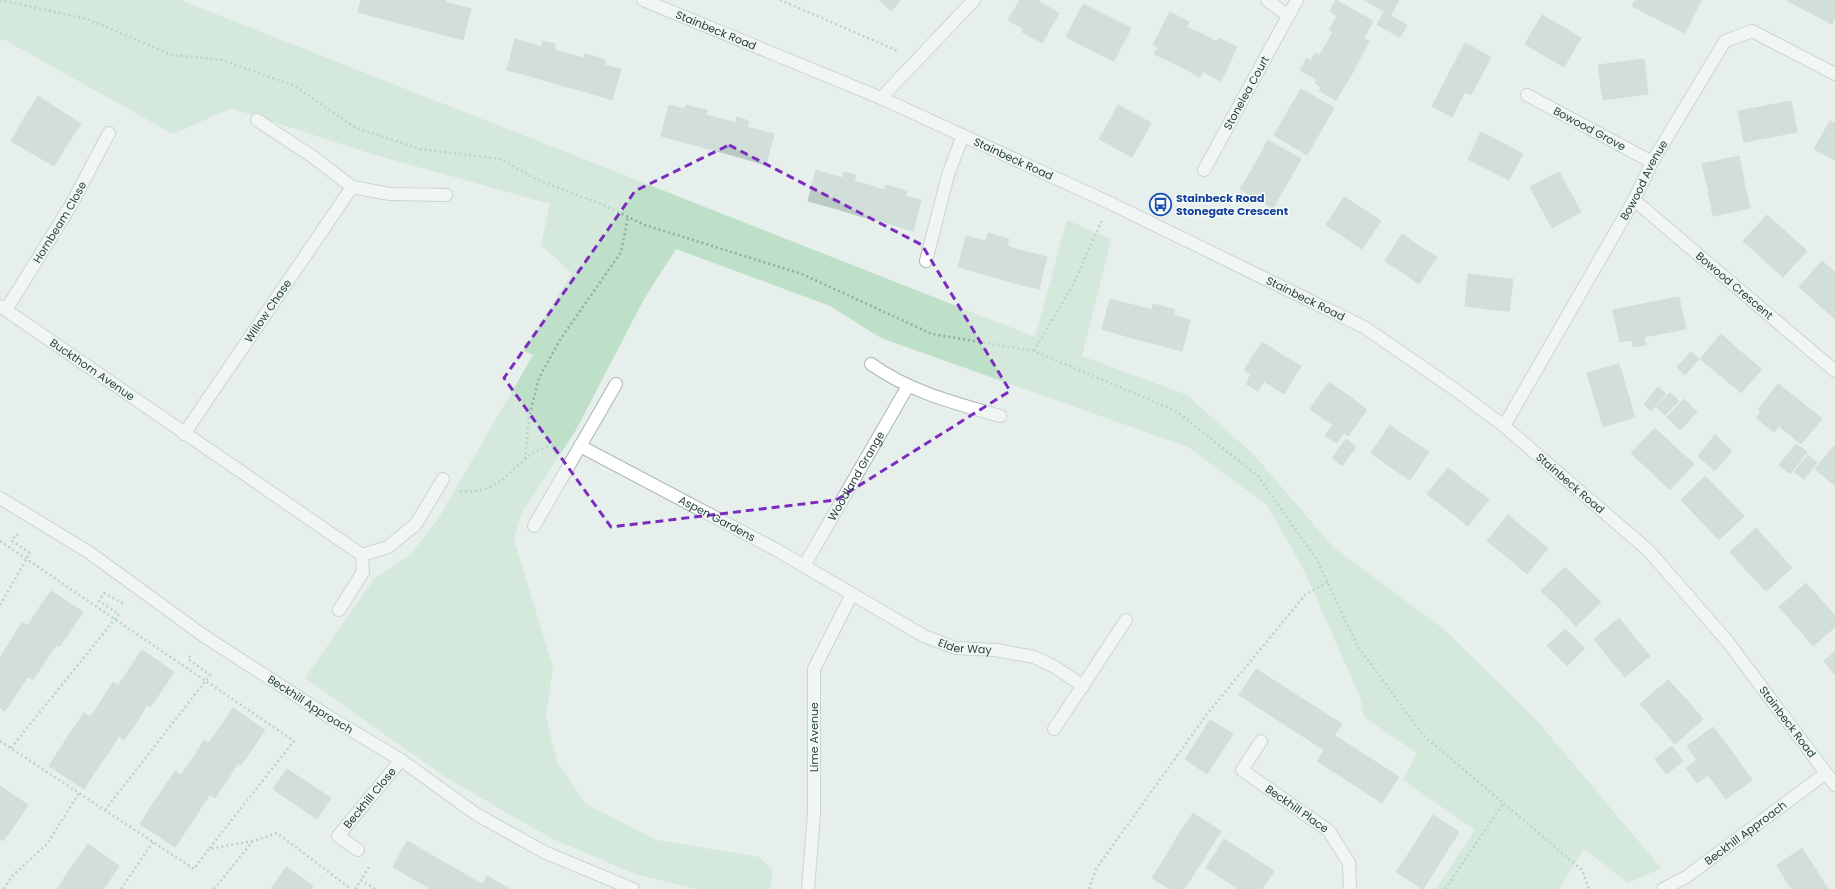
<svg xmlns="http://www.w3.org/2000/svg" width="1835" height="889" viewBox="0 0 1835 889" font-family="Poppins,sans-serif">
<rect width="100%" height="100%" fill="#e6efeb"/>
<path fill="#bfe0c8" d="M0 0H180L1035 337 1067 220 1111 239 1082 356 1187 395 1254 455 1334 548 1445 630 1539 723 1661 868 1628 883 1584 849 1559 889H1436L1475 830 1403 780 1417 753 1364 717 1361 699 1304 570 1267 505 1188 447 881 338 830 306 676 249 644 299 576 430 521 514 514 540 553 667 546 717 557 762 586 804 657 840 759 857 773 870 770 889H696L635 874 551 838 445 777 305 678 374 579 410 555 437 521 533 355 523 351 572 273 541 245 550 204 372 154 231 108 173 134 5 40 0 39Z"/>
<path fill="#bbcac4" stroke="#b8c9c2" d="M361 0H389L384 19 358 12Z
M389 0H418L410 26 384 19Z
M418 0H446L437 33 410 26Z
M879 0H901L891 11Z
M1020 0H1040L1024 29 1008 20Z
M1336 0 1373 21 1364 38 1334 22 1337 16 1330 11Z
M1364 0H1399L1391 15Z
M1635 0H1671L1695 12 1685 33 1632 6Z
M1671 0H1702L1695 12Z
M1786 0H1815L1809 12Z
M1815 0H1835V18L1832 24 1809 12Z
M445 2 471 9 463 40 437 33Z
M1039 2 1059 13 1042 43 1022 32Z
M1083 4 1099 12 1082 45 1066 37Z
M1099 12 1115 20 1098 53 1082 45Z
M1170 12 1189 22 1169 61 1154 54 1158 47 1153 45Z
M1384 12 1407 25 1400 37 1377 25Z
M1542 15 1561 26 1545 56 1525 44Z
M1115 20 1131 28 1114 61 1098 53Z
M1334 22 1369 41 1360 58 1328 41 1333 32 1329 30Z
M1561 26 1581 38 1564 67 1545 56Z
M1186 27 1202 34 1185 69 1169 61Z
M1202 34 1217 42 1200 77 1185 69Z
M1219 38 1237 47 1221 81 1202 71Z
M515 39 542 47 533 77 507 70Z
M543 41 555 44 554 50 568 54 560 85 533 77Z
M1328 41 1360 58 1353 72 1320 55Z
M1465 43 1491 57 1481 76 1455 62Z
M1315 53 1353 72 1336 100 1319 91 1321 87 1315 83 1317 80 1300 70 1307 58 1311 61Z
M568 54 584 58 585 54 596 57 586 92 560 85Z
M596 57 606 60 604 65 621 69 612 100 586 92Z
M1644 59 1648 94 1625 97 1621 62Z
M1455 62 1481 76 1471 95 1465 92 1452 117 1432 106Z
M1621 62 1625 97 1603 100 1598 65Z
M1301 89 1334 108 1325 124 1292 104Z
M38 96 81 124 66 146 23 120Z
M1791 101 1797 132 1771 137 1765 106Z
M1292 104 1325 124 1316 139 1283 120Z
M669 105 685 109 686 105 696 108 687 143 661 136Z
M1118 105 1151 123 1142 140 1109 122Z
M1765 106 1771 137 1744 142 1738 111Z
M696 108 707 110 706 115 722 119 713 150 687 143Z
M737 117 749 121 739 157 713 150 722 119 736 123Z
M23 120 66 146 54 166 11 141Z
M1283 120 1316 139 1307 155 1274 135Z
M1830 121 1835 124V160L1814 149Z
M1109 122 1142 140 1132 157 1099 139Z
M747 127 774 134 766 165 739 157Z
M1481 132 1502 143 1489 170 1468 159Z
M1268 140 1301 159 1292 175 1259 157Z
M1502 143 1523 154 1509 180 1489 170Z
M1739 156 1744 182 1708 189 1702 164Z
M1259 157 1292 175 1282 192 1250 173Z
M816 170 842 178 834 208 808 201Z
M844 172 856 175 854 181 869 185 860 216 834 208Z
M1559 172 1570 192 1541 208 1530 187Z
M1250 173 1282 192 1273 208 1240 189Z
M1744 182 1750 208 1713 216 1708 189Z
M869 185 884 190 886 185 896 188 887 223 860 216Z
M896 188 907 191 905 196 921 200 913 231 887 223Z
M1570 192 1581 212 1552 228 1541 208Z
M1344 197 1363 209 1344 237 1326 225Z
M1363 209 1381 221 1362 249 1344 237Z
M1767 215 1787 233 1763 259 1743 241Z
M988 233 998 236 987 275 958 267 966 236 986 241Z
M1787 233 1807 251 1783 277 1763 259Z
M1402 234 1419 246 1402 272 1385 261Z
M998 236 1009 239 1007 246 1019 250 1010 282 987 275Z
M1419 246 1437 257 1419 284 1402 272Z
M1019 250 1047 257 1039 289 1010 282Z
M1822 261 1835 272V283L1817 303 1799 287Z
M1468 274 1491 277 1487 309 1465 306Z
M1491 277 1513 279 1509 311 1487 309Z
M1835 283V319L1817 303Z
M1679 297 1686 329 1654 335 1648 303Z
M1110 299 1137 306 1129 337 1102 329Z
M1648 303 1654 335 1644 337 1646 345 1633 347 1632 340 1620 342 1613 310Z
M1153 304 1165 307 1156 344 1129 337 1137 306 1152 310Z
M1165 307 1175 310 1173 315 1190 320 1182 351 1156 344Z
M1721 334 1741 352 1721 376 1700 359Z
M1262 342 1282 355 1258 391 1246 384 1251 374 1244 370Z
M1691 352 1699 359 1685 375 1677 367Z
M1741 352 1762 369 1741 393 1721 376Z
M1282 355 1301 366 1284 394 1265 382Z
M1619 364 1627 391 1595 400 1587 373Z
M1329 382 1349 396 1330 423 1310 409Z
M1778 384 1800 401 1774 432 1756 418 1761 412 1758 410Z
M1658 387 1666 394 1651 411 1644 404Z
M1627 391 1635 417 1603 427 1595 400Z
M1670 393 1679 401 1665 415 1656 407Z
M1349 396 1367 410 1348 436 1344 433 1337 443 1325 436 1333 425 1330 423Z
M1684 399 1697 412 1680 430 1667 417Z
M1800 401 1822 419 1801 444 1780 427Z
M1390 425 1409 439 1390 467 1371 453Z
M1655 428 1674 446 1651 472 1631 453Z
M1715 435 1732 451 1715 471 1698 456Z
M1346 439 1356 447 1342 466 1332 458Z
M1409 439 1429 452 1410 480 1390 467Z
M1796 444 1807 452 1790 474 1779 465Z
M1835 445V484L1834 485 1815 469Z
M1674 446 1694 464 1670 490 1651 472Z
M1808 455 1817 463 1804 479 1794 472Z
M1448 468 1468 484 1448 510 1427 494Z
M1705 476 1725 496 1700 520 1681 500Z
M1468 484 1489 499 1468 526 1448 510Z
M1725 496 1744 516 1719 540 1700 520Z
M1508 515 1528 532 1507 557 1487 541Z
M1756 528 1774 548 1748 572 1730 552Z
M1528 532 1548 548 1527 574 1507 557Z
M1774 548 1792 568 1766 591 1748 572Z
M1565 567 1583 585 1559 608 1541 591Z
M1806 583 1823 602 1796 626 1779 607Z
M1583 585 1601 602 1576 626 1559 608Z
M51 591 83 612 71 630 39 608Z
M1823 602 1835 616V627L1813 646 1796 626Z
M39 608 71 630 59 647 27 626Z
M1619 618 1634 637 1609 658 1594 639Z
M22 622 56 645 44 663 11 640Z
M1565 629 1585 648 1567 666 1547 646Z
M1634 637 1650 656 1625 677 1609 658Z
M11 640 44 663 33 680 0 658Z
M142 650 174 672 162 690 130 668Z
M1835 652V675L1824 661Z
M0 658 28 676 17 693 0 682Z
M130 668 162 690 150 707 118 685Z
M1256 669 1342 724 1324 750 1239 695Z
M1668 680 1686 699 1658 724 1640 704Z
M0 682 17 693 5 711 0 707Z
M113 682 147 705 136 723 102 700Z
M1686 699 1703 719 1675 744 1658 724Z
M102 700 136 723 124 740 90 717Z
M233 708 265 730 253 748 221 726Z
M84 713 119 736 108 753 73 729Z
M1210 720 1233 734 1207 774 1185 759Z
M221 726 253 748 241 765 209 743Z
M1713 727 1735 756 1697 783 1686 768 1697 760 1687 746Z
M73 729 108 753 96 770 61 747Z
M1334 735 1399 777 1382 803 1317 761Z
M204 740 238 763 227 780 193 758Z
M1672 746 1683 761 1666 774 1655 759Z
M61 747 96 770 84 789 49 766Z
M1735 756 1752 780 1726 799 1708 775Z
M193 758 227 780 215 798 181 775Z
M287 769 331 798 317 819 273 789Z
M175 771 210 794 199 811 164 788Z
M0 786 28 805 16 823 0 812Z
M164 788 199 811 187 829 152 805Z
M152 805 187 829 175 847 140 824Z
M0 812 16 823 3 841 0 839Z
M1193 813 1221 831 1208 852 1179 834Z
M1433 815 1459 832 1447 851 1421 834Z
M1179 834 1208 852 1194 874 1166 856Z
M1421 834 1447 851 1435 870 1409 853Z
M1224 839 1249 855 1231 884 1206 868Z
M407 841 438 859 424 885 393 867Z
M88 844 119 866 107 884 75 862Z
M1802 848 1816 870 1790 887 1777 865Z
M1409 853 1435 870 1423 889 1396 872Z
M1249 855 1274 871 1262 889H1239L1231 884Z
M1166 856 1194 874 1184 889H1170L1152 878Z
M438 859 461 872 450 889H431L424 885Z
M75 862 107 884 103 889H76L63 880Z
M286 867 313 886 311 889H271Z
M1816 870 1828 889H1792L1790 887Z
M461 872 482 884 480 889H450Z
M487 876 510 889H480Z
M63 880 76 889H57Z"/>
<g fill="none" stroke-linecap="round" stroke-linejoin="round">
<defs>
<g id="minor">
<path id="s1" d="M643 0 881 98 1110 203 1364 327 1457 391 1504 426 1649 551 1728 642 1835 785"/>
<path d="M1267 0 1287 15"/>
<path id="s2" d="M1527 95 1652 162"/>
<path d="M881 98 974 0"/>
<path d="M257 120 313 157 352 187 390 194 446 195"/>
<path id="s3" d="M1204 170 1297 0"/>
<path id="s4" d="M1634 200 1835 371"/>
<path d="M926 261 948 175 963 135"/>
<path id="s5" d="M0 306 362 555 388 547 416 524 443 479"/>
<path id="s6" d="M6 310 71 205 109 133"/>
<path d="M871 364C910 392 955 403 1000 416"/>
<path id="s7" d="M1504 426 1634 200 1652 162 1725 41 1752 31 1835 74"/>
<path id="s8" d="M184 434 352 187"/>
<path id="s9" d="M580 446 775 549 924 636 955 648 996 650 1034 657 1055 667 1083 686"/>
<path id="s10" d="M0 498 90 553 204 636 331 718 401 760 476 814 544 852 633 889"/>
<path d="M534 526 616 384"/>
<path id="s11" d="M804 566 908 386"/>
<path d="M339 610 363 572 362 555"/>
<path d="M1054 729 1126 620"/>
<path id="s12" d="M1261 741 1242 770 1329 831 1349 863 1350 889"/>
<path id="s13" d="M358 850 338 836 401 760"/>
<path d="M808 889 814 813V669L852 594"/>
<path id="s14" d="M1663 889 1686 877 1826 773"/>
</g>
</defs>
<use href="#minor" stroke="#a8b8b2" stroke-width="14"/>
<path stroke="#86b3a5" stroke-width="2.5" stroke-dasharray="2 3" stroke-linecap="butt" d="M0 0 87 19 172 55 222 60 295 86 354 127 420 149 501 159 536 179 601 204 645 225 802 274 932 334 1034 351 1176 411 1258 476 1317 560 1357 645 1423 735 1582 870 1589 889
M780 0 898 51
M1034 351 1075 281 1102 220
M525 459 529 417 539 378 560 340 621 252 628 217
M460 491C510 497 518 446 556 446
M0 541 294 741 209 849
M0 605 30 553 12 541 16 534 18 535
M0 741 194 869 209 849 253 841
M11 748 119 614 99 601 104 593 124 604
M105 810 210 675 188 659 192 653
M369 867 361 880 375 889
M4 889 12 876 47 844 79 793
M121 889 153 842
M214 889 253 841 277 833 351 889
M355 889 361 880
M1089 889 1096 869 1207 714 1306 594 1328 582
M1445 889 1503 804"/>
<use href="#minor" stroke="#fff" stroke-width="12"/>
</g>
<path d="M0 0H1835V889H0ZM729 145 922 245 1010 391 836 500 611 527 504 378 635 191Z" fill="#e6efeb" fill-opacity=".55" fill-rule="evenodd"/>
<path fill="none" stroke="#7b2cbf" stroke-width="3" stroke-dasharray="8 5" stroke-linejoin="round" d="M729 145 922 245 1010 391 836 500 611 527 504 378 635 191Z"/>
<defs>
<symbol id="bus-ring" viewBox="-11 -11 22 22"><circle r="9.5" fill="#f7fbf9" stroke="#1a4fb4" stroke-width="1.5"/><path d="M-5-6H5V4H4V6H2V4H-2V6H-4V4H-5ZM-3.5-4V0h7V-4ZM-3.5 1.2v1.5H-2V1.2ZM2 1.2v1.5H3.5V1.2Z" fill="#1a4fb4"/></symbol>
</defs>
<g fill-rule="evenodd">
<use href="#bus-ring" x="1148" y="192" width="25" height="25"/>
</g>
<g text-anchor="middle" stroke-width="3" stroke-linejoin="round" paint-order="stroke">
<g font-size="11" fill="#24423a" stroke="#f7fbf9">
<text dy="4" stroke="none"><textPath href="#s1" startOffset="79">Stainbeck Road</textPath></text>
<text dy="4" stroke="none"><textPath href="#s3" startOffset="88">Stonelea Court</textPath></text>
<text dy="4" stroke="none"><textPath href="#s2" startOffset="71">Bowood Grove</textPath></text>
<text dy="4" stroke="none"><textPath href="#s1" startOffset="403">Stainbeck Road</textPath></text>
<text dy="4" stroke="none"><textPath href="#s7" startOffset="283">Bowood Avenue</textPath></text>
<text dy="4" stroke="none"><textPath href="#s6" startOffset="103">Hornbeam Close</textPath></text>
<text dy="4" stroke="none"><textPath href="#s4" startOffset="132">Bowood Crescent</textPath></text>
<text dy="4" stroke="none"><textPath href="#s1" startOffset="727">Stainbeck Road</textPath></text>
<text dy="4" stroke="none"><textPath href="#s8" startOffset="149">Willow Chase</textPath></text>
<text dy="4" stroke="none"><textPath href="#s5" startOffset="112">Buckthorn Avenue</textPath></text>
<text dy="4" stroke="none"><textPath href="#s11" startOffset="104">Woodland Grange</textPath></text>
<text dy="4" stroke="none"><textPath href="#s1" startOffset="1051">Stainbeck Road</textPath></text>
<text dy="4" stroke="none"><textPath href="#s9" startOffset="155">Aspen Gardens</textPath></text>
<text dy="4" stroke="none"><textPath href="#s9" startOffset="436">Elder Way</textPath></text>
<text dy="4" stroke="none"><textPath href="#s10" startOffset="373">Beckhill Approach</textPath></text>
<text dy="4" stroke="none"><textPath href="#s1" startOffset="1375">Stainbeck Road</textPath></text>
<text transform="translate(814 737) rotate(-90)" y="4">Lime Avenue</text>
<text dy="4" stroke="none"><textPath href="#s13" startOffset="74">Beckhill Close</textPath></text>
<text dy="4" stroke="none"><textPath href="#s12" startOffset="102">Beckhill Place</textPath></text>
<text dy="4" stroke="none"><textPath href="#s14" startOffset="100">Beckhill Approach</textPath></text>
</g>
<g font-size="11" font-weight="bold" fill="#164399" stroke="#f7fbf9" text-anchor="start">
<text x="1176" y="202">Stainbeck Road<tspan x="1176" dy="13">Stonegate Crescent</tspan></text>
</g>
</g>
</svg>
